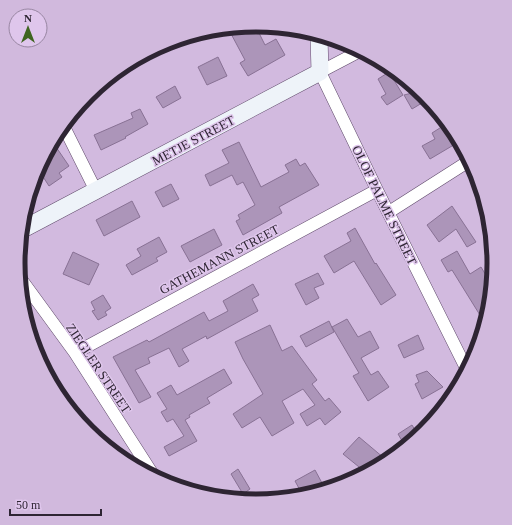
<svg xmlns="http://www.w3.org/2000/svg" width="512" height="525" viewBox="0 0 512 525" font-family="Georgia,serif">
<rect width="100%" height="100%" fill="#d2badf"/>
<path fill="#ac95b9" stroke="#887194" d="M255 25 265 45 276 39 285 55 248 76 240 63 245 60 229 30Z
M218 57 227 76 207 85 198 67Z
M389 72 403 95 387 105 381 97 386 94 378 79Z
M175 86 181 98 163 108 156 97Z
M416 92 422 103 412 109 404 95Z
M140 109 148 124 125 137 126 138 101 150 94 135 133 118 131 113Z
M443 126 445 130 447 128 457 143 430 159 422 146 435 139 432 133Z
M239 142 261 187 289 172 285 165 296 159 300 166 305 163 319 185 279 207 282 213 243 235 236 221 240 219 238 215 255 205 243 182 237 185 232 175 210 186 205 175 229 163 222 150Z
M54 144 69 166 59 173 62 177 49 186 38 169Z
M171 184 179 199 163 207 155 192Z
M132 201 140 217 104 236 96 220Z
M452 206 476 242 467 247 456 229 439 242 427 225Z
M355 228 375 264 376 263 396 295 381 305 354 261 334 273 324 256 351 241 347 233Z
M214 229 222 245 190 262 181 246Z
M159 237 167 252 156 258 158 261 132 275 126 265 141 256 137 249Z
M457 251 470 274 481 267 490 282 483 320 452 270 448 272 441 260Z
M73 252 99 264 89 285 63 274Z
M318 273 324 284 314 288 319 298 306 305 295 284Z
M253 284 259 295 252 299 258 311 207 339 206 336 182 349 189 361 179 367 169 348 148 358 150 363 135 370 151 397 139 403 113 357 147 340 149 342 204 312 209 321 228 311 223 301Z
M103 295 111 308 105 312 107 315 98 320 92 311 95 310 91 302Z
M347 319 358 337 370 331 379 348 361 358 371 375 378 371 389 387 368 401 353 376 359 373 332 327Z
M329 321 334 332 306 347 300 336Z
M270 325 282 351 292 346 317 380 312 384 325 401 329 398 341 412 325 425 320 418 307 426 300 414 315 405 303 389 282 401 294 423 272 436 260 417 242 428 233 414 263 394 243 359 235 342Z
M418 335 424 349 404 358 398 345Z
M224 369 232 383 207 398 210 403 189 415 190 417 185 420 197 441 169 456 164 447 184 436 173 419 167 422 161 412 167 409 157 393 171 385 177 395Z
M427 371 443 387 422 399 415 384 419 382 416 375Z
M412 425 418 435 404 444 398 434Z
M359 437 384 458 364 471 343 454Z
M238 469 250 489 243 494 231 474Z
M315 470 322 483 311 490 301 492 295 481Z"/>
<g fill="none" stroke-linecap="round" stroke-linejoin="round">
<defs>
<path id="street" d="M360 51 320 72 377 190 466 368
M65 129 96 191
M389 212 469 161
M21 279 75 353 152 473
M75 353 377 190"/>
<path id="secondary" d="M25 228 320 72 319 37"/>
</defs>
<use href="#street" stroke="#5f4a6a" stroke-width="13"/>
<use href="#secondary" stroke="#5f4a6a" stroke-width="18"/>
<use href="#street" stroke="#fff" stroke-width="12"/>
<use href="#secondary" stroke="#eef3f9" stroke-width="17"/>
</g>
<g text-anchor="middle" stroke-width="3" stroke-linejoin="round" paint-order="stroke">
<g font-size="13" fill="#2e2533" stroke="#dfc6ec">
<text transform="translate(193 140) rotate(-28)" y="5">METJE STREET</text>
<text transform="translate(385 205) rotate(64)" y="5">OLOF PALME STREET</text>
<text transform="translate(219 259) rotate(-28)" y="5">GATHEMANN STREET</text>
<text transform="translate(99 368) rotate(56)" y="5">ZIEGLER STREET</text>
</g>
</g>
<path d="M0 0H512V525H0ZM25 263a231 231 0 1 1 462 0a231 231 0 1 1-462 0Z" fill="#d1b9dd" fill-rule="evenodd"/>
<path fill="none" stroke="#2e2533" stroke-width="5" d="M25 263a231 231 0 1 1 462 0a231 231 0 1 1-462 0Z"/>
<g transform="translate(28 28)"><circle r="19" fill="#dfc6ec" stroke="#9886a2"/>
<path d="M0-3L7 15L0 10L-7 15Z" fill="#3f6520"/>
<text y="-6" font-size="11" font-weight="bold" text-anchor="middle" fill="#2e2533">N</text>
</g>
<path d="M10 509v6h91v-6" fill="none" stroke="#2e2533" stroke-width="2"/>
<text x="16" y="509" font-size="12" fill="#2e2533" stroke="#dfc6ec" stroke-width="3" paint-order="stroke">50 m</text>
</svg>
